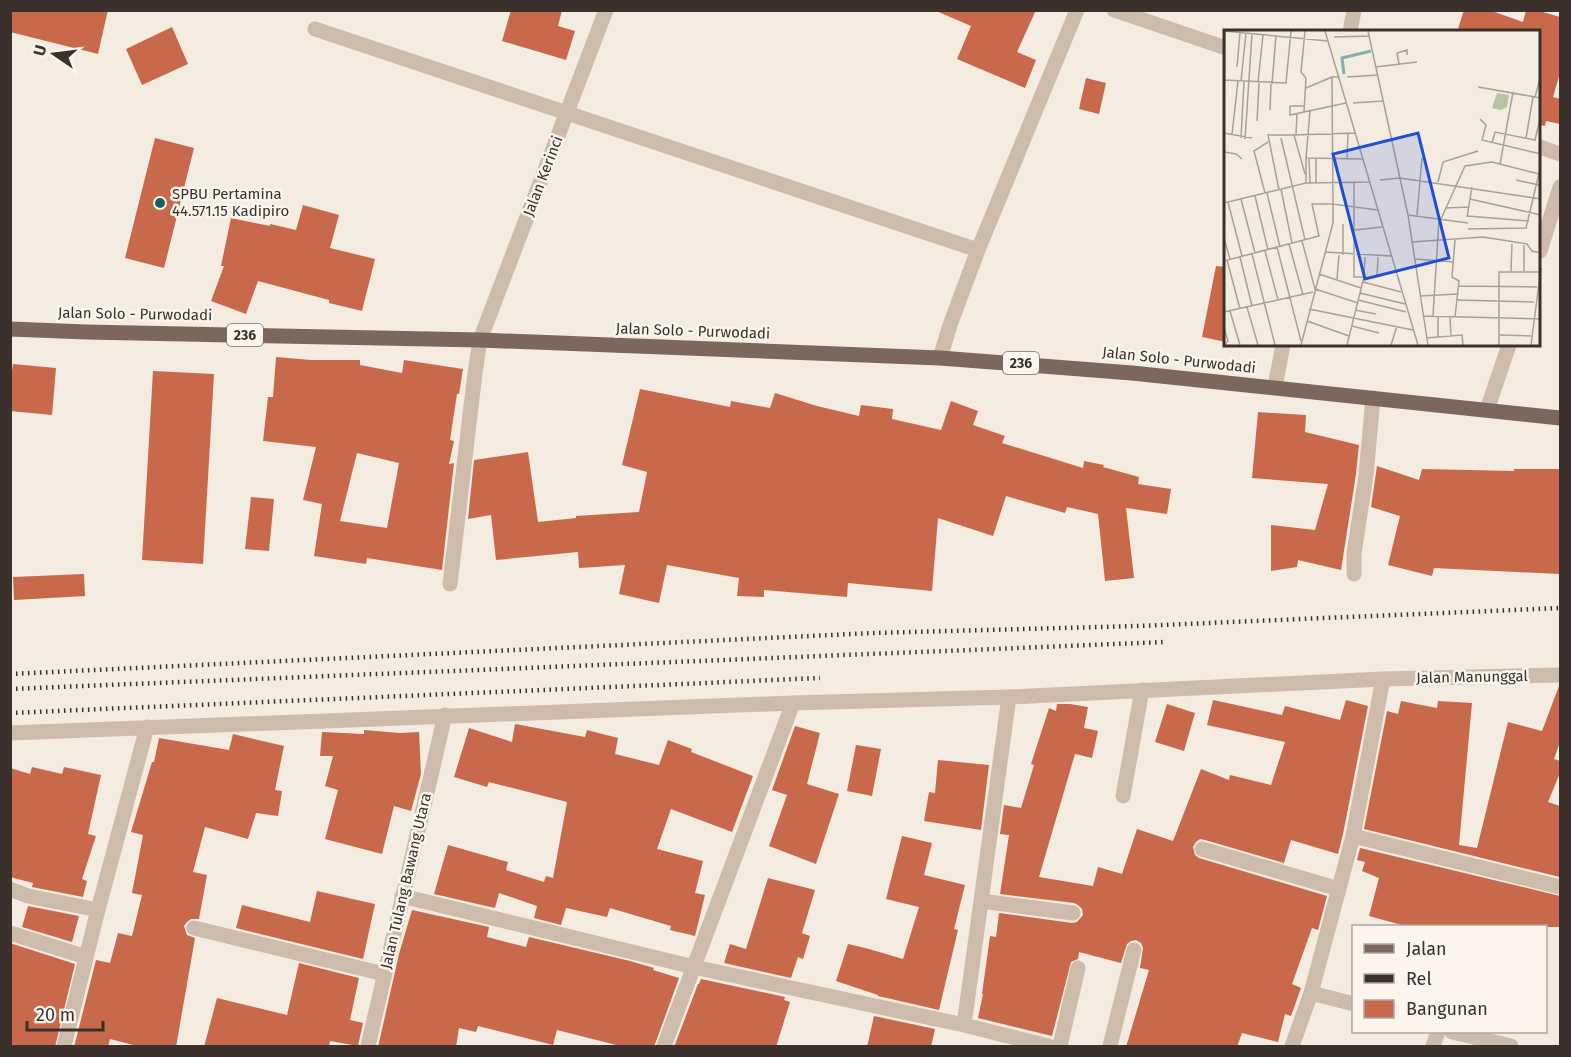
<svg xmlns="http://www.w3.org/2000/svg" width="1571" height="1057" viewBox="0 0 1571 1057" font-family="'Fira Sans',sans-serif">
<rect width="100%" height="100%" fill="#f4ebe1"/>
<path fill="#c8694b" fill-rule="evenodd" d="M10 10H108L98 54 10 32Z
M511 10H562L558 26 575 31 566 60 502 41Z
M934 10H1036L1017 52 1036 60 1025 88 957 59 971 26Z
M1464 10H1489L1523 22 1526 10H1536L1560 17V73L1553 97 1560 99V124L1546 121 1545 126 1539 125V32H1457Z
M172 27 188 64 142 85 126 49Z
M1086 78 1106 83 1099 114 1079 109Z
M155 138 194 148 164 268 125 258Z
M303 205 339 215 330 248 375 259 362 311 329 303V300L258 281 246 314 211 301 224 266H221L231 218 270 226V224L296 230Z
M1216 266 1226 267V342L1202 337Z
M276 357 311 360H360V365L402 373 404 360 463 369 459 394H457L450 440 454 441 449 464 454 463 442 570 367 558 366 564 314 556 322 504 303 500 316 447 263 441 268 397H273ZM357 453 399 463 387 528 340 521Z
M13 364 56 368 52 415 10 411V384Z
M153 371 214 374 203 564 142 560Z
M640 389 730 407 731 401 770 408 775 393 817 406 859 416 861 405 893 409 892 419 941 430 951 401 978 411 973 425 1005 436 1002 443 1083 468 1084 461 1104 465 1103 467 1139 477 1138 484 1171 489 1167 514 1126 508 1134 578 1105 581 1098 514 1067 507 1065 513 1006 496 993 536 938 518 932 591 848 583 847 597 764 590V597L737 596 739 578 667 565 659 603 619 594 625 565 579 568 578 552 496 560 491 515 468 519 474 460 528 452 538 522 576 518V516L639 512 647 472 622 465Z
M1258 412 1306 415 1305 432 1359 445 1356 474 1341 570 1298 560 1297 567 1271 571V525L1315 530 1328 484 1252 478Z
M1377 466 1419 480 1422 469 1514 471V469H1560V574L1434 568 1432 576 1388 565 1400 516 1371 507Z
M251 497 274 499 269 551 245 549Z
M84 574 85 596 14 600 13 577Z
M1559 686 1560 687V742L1554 759 1560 761V773L1548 802 1560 806V877L1364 829 1387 711 1398 714 1401 701 1437 708 1438 701 1472 703 1459 845 1477 848 1508 722 1542 731Z
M1213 700 1282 715 1285 706 1340 720 1346 700 1368 706 1343 834 1338 854 1291 840 1284 863 1205 840 1200 839 1196 842 1193 847 1195 855 1199 858 1327 896 1318 930 1312 928 1292 984 1301 988 1291 1016 1285 1014 1278 1042 1242 1033 1237 1047H1126L1149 970 1140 968 1143 948 1141 943 1136 940 1131 941 1127 944 1121 963 1079 952 1078 959 1071 962 1052 1036 978 1018 983 994H982L990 936 996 937 999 913 1072 923 1077 922 1083 915 1082 909 1078 905 1074 903 1000 894 1009 835 1000 834 1004 805 1021 808 1034 765 1031 764 1049 708 1056 711 1057 704H1070L1088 707 1084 728 1098 731 1092 758 1075 754 1039 877 1093 886 1098 867 1122 874 1137 829 1173 841 1201 769 1229 780 1230 775 1271 785 1285 742 1207 725Z
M1167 704 1195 713 1184 751 1155 742Z
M515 724 585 737 587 730 618 738 615 754 659 765 668 740 692 749 691 752 753 776 732 832 671 809 657 849 703 861 695 893 705 895 695 936 670 930 671 926 610 908 607 917 566 908 561 925 534 918 537 906 499 893 495 908 434 894 448 845 508 862 506 870 544 882 546 876 553 878 567 802 489 782 487 787 454 777 469 728 512 742Z
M795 726 820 733 807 784 839 794 816 864 769 846 787 795 772 790Z
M364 730 400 733 419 732 421 774 411 811 394 806 382 854 325 839 338 790 325 786 333 756H320L322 732 364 734Z
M233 734 284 746 275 790 282 791 278 816 256 813 248 839 205 827 193 872 207 875 199 919H191L187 922 184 926 187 935 195 938 176 1047H141L110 1039 108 1047H74L96 960 110 963 118 933 132 936 142 895 132 893 143 835 131 832 152 762H154L159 738 229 750Z
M856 745 881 749 872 796 847 791Z
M938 760 989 765 981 830 924 821 929 792 935 793Z
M32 767 62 774 64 767 101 775 88 834 96 836 82 879 87 881 83 897 32 887 33 883 10 877V768L30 774Z
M902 836 932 843 924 875 965 885 954 929 958 930 939 1010 878 996V995L836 981 848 944 869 949 903 959 919 907 886 899Z
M1360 848 1560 896V927H1409L1369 916 1379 878 1362 871 1365 862 1357 860Z
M768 878 815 890 802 933 810 936 803 959 798 957 791 978 724 963 730 944 746 949Z
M317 891 375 904 363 959 236 928 242 905 310 922Z
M28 906 79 916 72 942 22 927Z
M412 910 489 927 487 937 526 947 529 937 630 961 654 968 653 970 679 978 654 1047H624L557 1030 553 1045 478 1026 476 1032 459 1028 456 1047H378L399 954Z
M10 943 75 964 55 1047H10Z
M299 963 359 978 350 1020 363 1023 358 1046 330 1041 329 1047H204L217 998 287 1015Z
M701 979 785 997 784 1000 790 1002 776 1047H674L698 984H699Z
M874 1016 935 1029 931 1047H867Z"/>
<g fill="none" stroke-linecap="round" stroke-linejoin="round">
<path stroke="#cdbbac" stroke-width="15" d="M1114 10 1226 48
M315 29 978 250
M1350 32 1354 10
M1540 147 1560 154
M1540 251 1560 187
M940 358 950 325 978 250 1077 10
M1275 387 1283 345
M1487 410 1509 345
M1354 574V554L1366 475 1373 398
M450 584 475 373 480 340 606 10
M10 733 793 703 1009 697 1383 679 1560 675
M1123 796 1142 690
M1353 836 1560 887
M1202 849 1339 889
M10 889 28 896 98 910
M402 896 694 967 964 1025 1048 1046
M981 901 1073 913
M194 928 384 974
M10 933 86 957
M1311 993 1354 1004
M964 1025 1009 697
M1452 1032 1511 1046
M64 1046 98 910 147 727
M368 1046 445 715
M664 1046 793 703
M1060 1046 1078 968
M1110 1046 1134 950
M1292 1046 1311 993 1353 836 1383 679
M1433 1046 1438 1032"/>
<path stroke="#7d675c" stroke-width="15" d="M10 329 86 332 480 340 940 358 1132 373 1560 418"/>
<path stroke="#3b302b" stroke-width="4.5" stroke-dasharray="1.5 4.5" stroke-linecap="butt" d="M10 674 873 633 1137 626 1560 608
M10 689 1165 642
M10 713 820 678"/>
</g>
<circle fill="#1f5a5e" stroke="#fbf5ee" stroke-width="2" cx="160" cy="203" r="6"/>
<g text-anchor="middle" stroke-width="5" stroke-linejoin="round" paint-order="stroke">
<g fill="#fbf5ee" stroke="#756b66" stroke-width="1.5">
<rect x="227" y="324" width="36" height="22" rx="4.5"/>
<rect x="1003" y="352" width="36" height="22" rx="4.5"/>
</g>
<g font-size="14" font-weight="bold" fill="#3b302b">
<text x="245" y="340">236</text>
<text x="1021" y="368">236</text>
</g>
<g font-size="15" fill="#3b302b" stroke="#fbf5ee">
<text transform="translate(543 176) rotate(-69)" y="5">Jalan Kerinci</text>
<text transform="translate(135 314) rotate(1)" y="5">Jalan Solo - Purwodadi</text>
<text transform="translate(693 331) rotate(2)" y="5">Jalan Solo - Purwodadi</text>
<text transform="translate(1179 360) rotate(6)" y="5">Jalan Solo - Purwodadi</text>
<text transform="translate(1472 677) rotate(-1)" y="5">Jalan Manunggal</text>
<text transform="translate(406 881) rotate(-77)" y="5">Jalan Tulang Bawang Utara</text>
</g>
<g font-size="15" fill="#3b302b" stroke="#fbf5ee" text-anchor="start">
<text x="172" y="199">SPBU Pertamina<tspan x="172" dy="17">44.571.15 Kadipiro</tspan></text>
</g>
</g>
<g transform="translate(1224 30)">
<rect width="316" height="316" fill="#f4ebe1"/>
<path d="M273 63 285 65 283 77 277 80 268 78Z" fill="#b8c4a0"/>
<path fill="none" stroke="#7fb0b2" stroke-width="3" d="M120 44 118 28 147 21"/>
<path fill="none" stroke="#aaa098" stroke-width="1.5" d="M0 1 104 11M101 1 194 315M144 1 184 185 204 315M110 7 145 6M175 34 173 23 183 20V25M13 37 16 3M152 37 193 32M123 47 154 45M0 50 62 53 67 1M17 51 22 3M34 52 39 5M48 54 52 6M254 57 317 68M82 58 108 47M311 67 317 45M129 73 159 71M81 76H66V85L122 73M46 80 47 54M86 81 82 128 139 129M80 82 82 48 77 42 81 1M0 86 1 2M256 89 262 95 258 110 317 124M33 91 35 53M0 103 28 108M8 104 14 51M72 104 73 84M70 105 131 103M17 108 20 52M57 108 81 210M302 108 309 67M21 109 28 4M268 113 271 102 311 110 317 85M0 122 12 124 18 129M123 128 124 103M85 129 86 153M276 134 289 62M156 150 176 148 317 169M292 150 315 155M214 152 219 132 254 121M82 153V128M92 153V129M130 153V247H140M57 159 68 213M55 160 44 105H70L81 144M41 163 30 121 44 112M43 163 56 217M31 166 44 220M17 169 31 223M246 169 317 185M4 172 18 226M0 173 82 153 145 152M221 178 245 177M184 185 244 193M193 185 198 128M243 186 305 191M243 187 248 157M217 189 241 136 268 132 315 144M244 199 302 198 317 135M131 200 158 197M0 208 6 229M78 211 91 259 134 273M188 212 259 207 303 214 308 221 317 223M65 214 79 265M53 217 77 311M41 221 54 270M101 222 167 226M28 224 51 315M119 225V194M16 227 28 276M191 229 230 232M3 230 16 279M0 231 95 206 88 174H109L108 47H114M287 241 288 214M300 241V215M95 244 137 258M153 247 154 227M113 249 115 225M139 252 177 262M234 256 313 257M136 263 181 274M196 266 233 264M134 270 182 282M232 270 310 272M23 277 34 315M85 279 189 300M131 280 152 284M6 281 16 315M0 282 89 262M199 286 317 289M209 286 215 189M226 287 227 306M231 287 235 251 228 247 231 210M83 291 125 306M128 296 155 303M0 298 4 311 0 315M276 305 307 306M214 307V286M202 308 238 305 239 315M77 315 109 193V174L153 180M123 315 140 247 141 227M167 315 173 296M275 315V242H316M307 315 317 238"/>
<path fill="#1d4ed8" fill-opacity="0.15" stroke="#1d4ed8" stroke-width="3" d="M194 103 225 228 141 249 109 124Z"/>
<rect width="316" height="316" fill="none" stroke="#3b302b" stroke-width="3"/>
</g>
<rect width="1571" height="1057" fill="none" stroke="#3b302b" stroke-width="24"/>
<rect x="1352" y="925" width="195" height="108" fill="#fbf5ee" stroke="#aea6a0" stroke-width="1.5"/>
<rect x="1364" y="944" width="30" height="9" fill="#7d675c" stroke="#aea6a0" stroke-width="1.5"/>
<text x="1406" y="955" font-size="18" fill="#3b302b">Jalan</text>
<rect x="1364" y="974" width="30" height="9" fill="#3b302b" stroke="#aea6a0" stroke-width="1.5"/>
<text x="1406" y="985" font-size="18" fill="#3b302b">Rel</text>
<rect x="1364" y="1000" width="30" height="18" fill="#c8694b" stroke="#aea6a0" stroke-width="1.5"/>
<text x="1406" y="1015" font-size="18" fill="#3b302b">Bangunan</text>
<g transform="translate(54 54) rotate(284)" stroke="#fbf5ee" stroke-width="4.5" paint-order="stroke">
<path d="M0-4.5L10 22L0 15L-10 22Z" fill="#3b302b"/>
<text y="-9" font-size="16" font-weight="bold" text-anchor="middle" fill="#3b302b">U</text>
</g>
<path d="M27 1021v9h76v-9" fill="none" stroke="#3b302b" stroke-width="3"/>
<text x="36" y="1021" font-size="18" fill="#3b302b" stroke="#fbf5ee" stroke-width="4.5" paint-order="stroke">20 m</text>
</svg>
